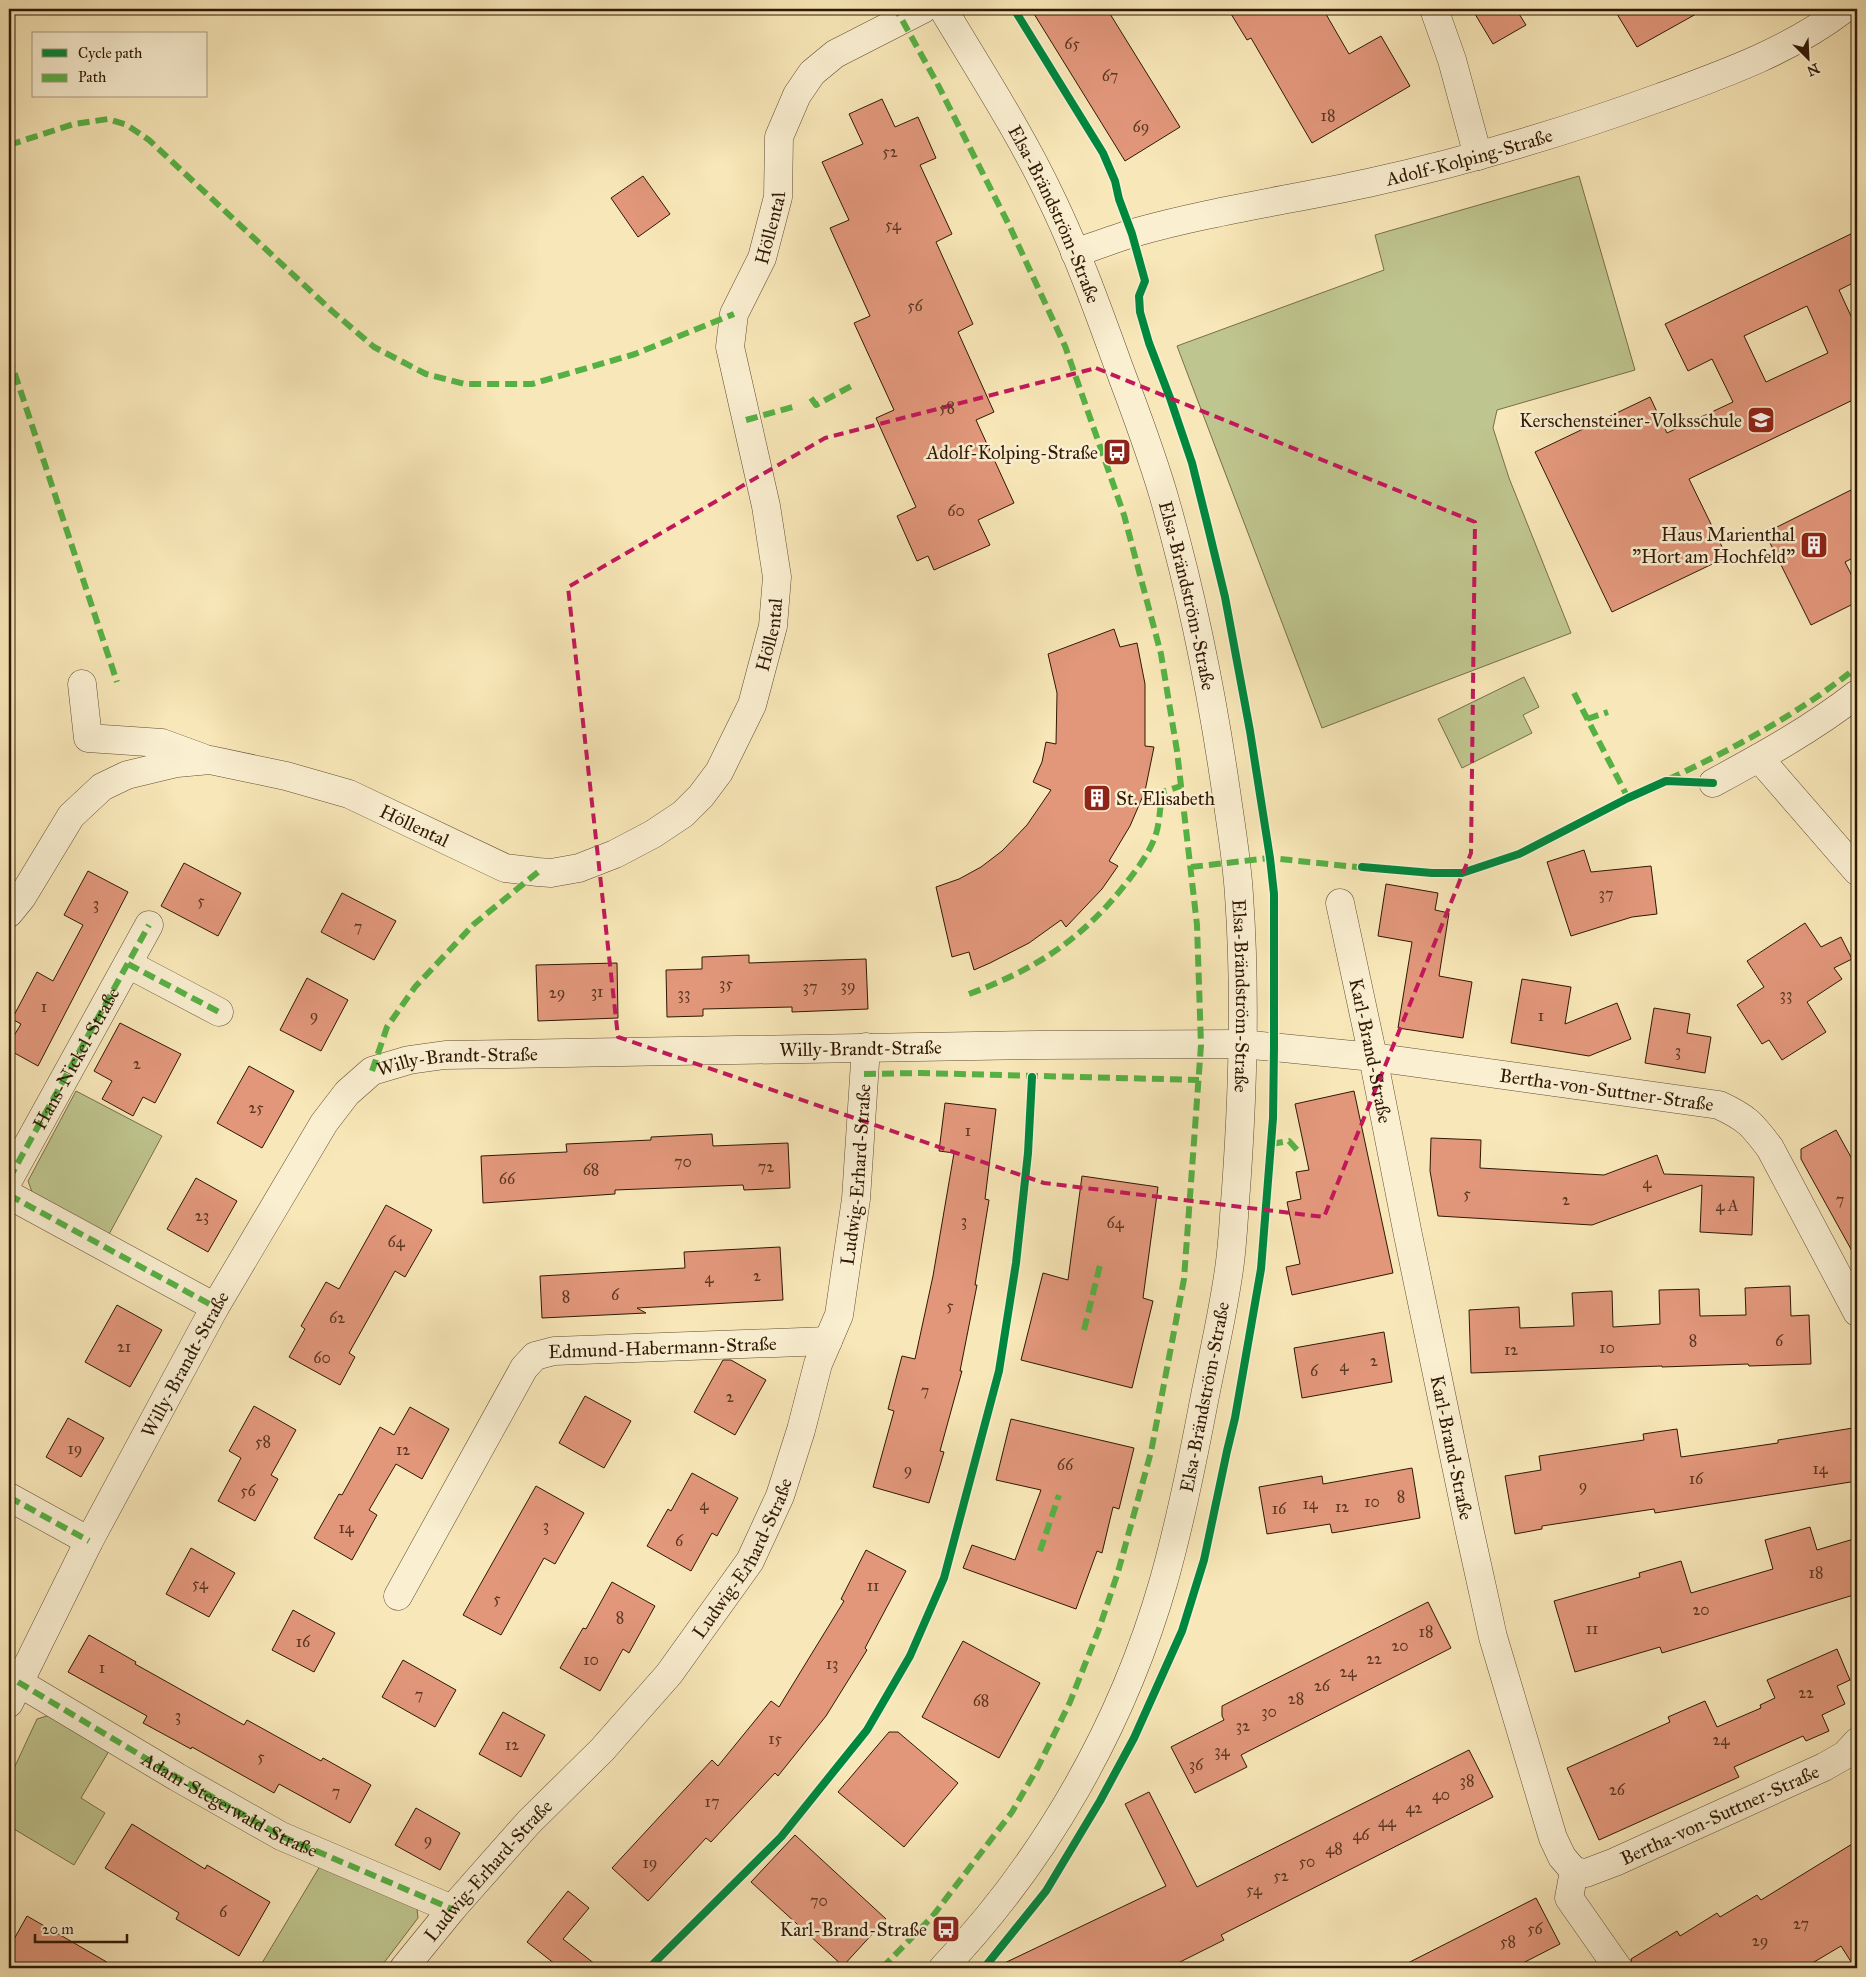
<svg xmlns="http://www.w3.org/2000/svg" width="1866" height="1977" viewBox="0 0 1866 1977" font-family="'IM FELL Great Primer',serif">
<rect width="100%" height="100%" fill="#f8e7b8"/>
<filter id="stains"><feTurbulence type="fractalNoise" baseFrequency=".004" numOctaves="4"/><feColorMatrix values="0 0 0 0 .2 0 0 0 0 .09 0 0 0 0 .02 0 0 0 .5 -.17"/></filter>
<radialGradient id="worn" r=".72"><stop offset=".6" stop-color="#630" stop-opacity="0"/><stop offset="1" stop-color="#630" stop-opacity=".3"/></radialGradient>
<path fill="#bfc58e" stroke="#776e4a" d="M1579 176 1635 370 1497 410 1493 428 1509 478 1571 633 1322 728 1177 346 1384 270 1375 235Z
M1524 677 1539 707 1523 715 1532 733 1462 768 1438 719Z
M76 1091 162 1136 107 1238 35 1200 28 1181Z
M50 1715 109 1751 81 1798 105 1813 74 1865 9 1826V1779L37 1719Z
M320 1866 413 1903 417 1909 418 1918 380 1968H259Z"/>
<path fill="#e2977b" stroke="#2f1805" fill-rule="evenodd" d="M1031 9H1107L1180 127 1125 161Z
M1228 9H1323L1349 54 1381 36 1410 86 1312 143 1251 38 1247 40Z
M1472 9H1516L1526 25 1493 44Z
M1614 9H1705L1637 47Z
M882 99 895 127 918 117 936 158 920 165 952 234 936 242 973 324 958 332 994 412 976 420 1014 503 978 520 990 545 934 570 928 556 917 561 897 516 916 507 876 418 894 410 854 323 870 316 830 228 849 220 822 162 863 144 849 114Z
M643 176 670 214 638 237 611 198Z
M1857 231V281L1839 290 1857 329V398L1689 479 1727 557 1612 612 1535 452 1650 397 1667 433 1733 402 1712 359 1688 371 1665 324ZM1807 306 1828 353 1766 382 1744 336Z
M1857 487V556L1845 562 1857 586V602L1811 625 1765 533Z
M1114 629 1120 647 1137 643 1145 684V746L1154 747 1145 791 1130 826 1109 861 1118 866 1102 889 1066 927 1061 920 1029 943 990 963 974 970 969 952 952 957 936 887 959 879 981 867 1002 851 1027 825 1051 790 1033 782 1042 762 1046 742 1056 744 1057 693 1048 654Z
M1584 850 1591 872 1651 866 1657 914 1632 917 1571 936 1547 862Z
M184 863 241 893 218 936 161 906Z
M88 871 128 892 38 1066 9 1050V1044L21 1024 12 1019 37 972 53 981 83 925 64 915Z
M1386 884 1438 893 1435 910 1449 913 1439 976 1472 982 1463 1038 1398 1028 1412 942 1378 936Z
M342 893 396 921 374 960 321 932Z
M1805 923 1821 947 1841 937 1852 959 1834 968 1842 979 1807 1002 1826 1032 1782 1060 1769 1040 1762 1044 1737 1005 1764 987 1747 961Z
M749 955V963L866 959 868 1009 792 1012V1007L703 1009V1016L667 1017 666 970 702 969V957Z
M617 963 618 1018 538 1021 536 965Z
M307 978 348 1000 321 1051 280 1030Z
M1522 979 1571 987 1565 1024 1617 1003 1631 1039 1589 1056 1511 1043Z
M1654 1008 1690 1014 1687 1033 1711 1037 1705 1073 1645 1063Z
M120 1023 181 1054 155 1103 143 1097 133 1116 102 1099 112 1081 94 1071Z
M249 1066 294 1091 262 1148 217 1123Z
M1354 1091 1393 1273 1292 1295 1286 1267 1300 1264 1287 1202 1301 1199 1296 1172 1309 1170 1295 1104Z
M945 1103 996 1109 985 1199 989 1200 975 1285H977L960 1371H962L940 1451 944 1452 929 1503 873 1487 894 1411 888 1409 902 1356 915 1359 933 1276 954 1153 939 1151Z
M1836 1130 1857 1168V1260L1801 1159V1149Z
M712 1134 713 1146 788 1143 790 1188 744 1190 743 1185 615 1190V1194L483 1203 481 1156 567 1152 566 1144 651 1140V1137Z
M1431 1138 1481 1140 1480 1168 1604 1175 1657 1155 1664 1174 1754 1177 1752 1235 1700 1232 1702 1185 1592 1225 1438 1216 1430 1171Z
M1082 1176 1158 1187 1143 1298 1153 1301 1132 1388 1021 1360 1043 1273 1068 1280Z
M196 1178 237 1201 208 1252 167 1229Z
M386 1205 432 1230 405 1277 395 1271 349 1353 355 1357 340 1385 289 1357 305 1329 301 1326 326 1282 339 1289Z
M780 1247 783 1300 637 1308 646 1313 542 1318 540 1276 685 1268 684 1252Z
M1790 1286 1791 1316 1809 1315 1811 1364 1749 1366 1748 1364 1662 1367V1366L1471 1373 1469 1310 1519 1307 1520 1328 1574 1326 1572 1293 1612 1291 1613 1327 1660 1324 1659 1290 1699 1289 1700 1316 1746 1315 1745 1288Z
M117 1305 162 1330 130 1387 85 1362Z
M1384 1332 1392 1382 1302 1398 1294 1348Z
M723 1360H731L766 1380 735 1435 694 1412Z
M585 1396 631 1421 604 1468 559 1443Z
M254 1406 296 1430 271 1475 278 1479 255 1521 218 1501 241 1458 229 1451Z
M410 1407 449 1429 422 1479 396 1464 369 1510 377 1515 352 1560 314 1538 339 1494 342 1495 380 1427 394 1435Z
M68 1418 104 1438 81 1477 46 1457Z
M1011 1419 1134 1448 1119 1509 1113 1507 1102 1553 1097 1551 1076 1609 963 1568 972 1545 1015 1560 1041 1490 996 1480Z
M1853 1428 1857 1453V1481L1655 1513 1654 1509 1542 1526V1529L1515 1534 1505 1476 1541 1470 1539 1456 1644 1440 1643 1434 1677 1429 1681 1457 1778 1443V1440Z
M1412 1468 1420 1518 1332 1533 1330 1524 1267 1534 1259 1487 1322 1476 1323 1484Z
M692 1473 738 1498 717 1536 712 1533 691 1571 647 1546 668 1509 671 1511Z
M536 1486 584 1513 555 1564 544 1558 501 1635 463 1615Z
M1810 1527 1817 1550 1857 1538V1594L1662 1653 1660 1647 1575 1672 1554 1601 1640 1577 1639 1573 1681 1561 1691 1593 1773 1569 1765 1540Z
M191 1548 235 1573 209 1617 166 1594Z
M866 1550 906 1571 865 1648 867 1650 826 1716 778 1776 775 1773 711 1842 706 1838 648 1901 612 1868 712 1760 718 1766 771 1701 779 1707 844 1601 841 1599Z
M612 1582 655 1606 629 1653 623 1649 600 1691 560 1668 583 1628 586 1629Z
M1428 1602 1451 1648 1241 1755 1247 1767 1195 1793 1171 1747 1224 1720 1222 1716V1706Z
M293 1610 335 1633 314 1672 272 1650Z
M89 1635 136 1662 135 1664 244 1725 247 1720 321 1761 323 1758 371 1785 350 1823 279 1784 274 1793 192 1747 191 1749 143 1723 147 1716 68 1672Z
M963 1641 1040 1683 999 1758 922 1717Z
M1837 1649 1850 1680 1837 1686 1845 1704 1822 1715 1829 1731 1806 1741 1803 1736 1734 1767 1739 1777 1599 1840 1567 1768 1670 1722 1668 1717 1705 1701 1717 1727 1761 1708 1760 1705 1775 1698 1767 1680Z
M403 1660 456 1690 435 1727 382 1697Z
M503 1712 545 1735 521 1777 479 1754Z
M889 1732H898L958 1783 904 1847 838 1792Z
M1469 1750 1493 1797 1221 1935 1224 1940 1168 1968H994L1166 1886 1125 1804 1149 1792 1197 1887Z
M416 1808 460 1833 440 1870 395 1845Z
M132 1824 205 1869 207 1865 270 1902 239 1956 176 1919 179 1913 105 1868Z
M795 1835 886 1919 843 1966 751 1882Z
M1857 1841V1968H1855L1841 1946 1804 1968H1633L1631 1959 1677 1931 1680 1936 1717 1913 1720 1917 1757 1895 1761 1900Z
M568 1891 589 1908 563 1939 600 1968H560L527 1942Z
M1536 1898 1560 1944 1523 1963 1512 1968H1398Z
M27 1916 74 1943 117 1968H9V1948Z"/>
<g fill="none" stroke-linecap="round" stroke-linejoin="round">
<defs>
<g id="minor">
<path id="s1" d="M943 9C980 71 1021 134 1052 200 1078 254 1098 310 1118 365 1135 411 1153 457 1166 504 1193 599 1212 694 1226 791 1231 826 1237 861 1239 895 1246 993 1243 1091 1236 1189 1234 1213 1233 1238 1230 1262 1224 1310 1212 1359 1203 1406 1192 1464 1180 1523 1164 1580 1123 1724 1046 1860 943 1968"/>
<path d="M1434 9 1452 60 1478 156"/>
<path id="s2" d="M1075 253C1095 246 1114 239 1133 233 1210 211 1290 200 1368 183 1468 161 1565 132 1661 97 1724 74 1791 50 1844 9"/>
<path d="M82 684 88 738 162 743 203 758"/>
<path d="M1759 758 1857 871"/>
<path d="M1713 783C1763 756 1812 729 1857 694"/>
<path id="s3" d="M1340 903 1373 1057 1408 1235 1469 1528 1493 1637 1553 1838 1562 1857 1574 1871 1569 1898 1618 1968"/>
<path id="s4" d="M9 913 22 897 71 816 102 787 127 775 177 763 210 760 286 776 349 794 505 868 538 872 551 873 579 868 615 854 653 834 683 814 701 796 719 772 752 705 773 626 777 577 766 506 730 347 734 314 762 258 778 197 779 137 797 95 812 73 835 54 923 9"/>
<path d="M128 964 219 1012"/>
<path id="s5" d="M9 1179 149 925"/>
<path d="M9 1195 215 1307"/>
<path d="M9 1497 89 1541"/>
<path id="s6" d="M398 1596 524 1368 535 1356 554 1351 828 1341"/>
<path id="s7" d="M18 1682 177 1777 281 1836 452 1909"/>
<path id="s8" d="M9 1703 89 1541 215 1307 324 1123 347 1093 372 1071 409 1060 445 1055 1038 1045 1242 1044 1373 1057 1719 1105C1747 1118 1752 1124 1770 1148L1857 1312"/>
<path id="s9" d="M1574 1871 1586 1873 1615 1862 1824 1767 1845 1755 1857 1742"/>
<path id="s10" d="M404 1968 452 1909 529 1822 602 1750 669 1674 750 1561 780 1496 801 1430 818 1364 839 1315 856 1199 866 1047"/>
</g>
</defs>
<use href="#minor" stroke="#614c32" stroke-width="29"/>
<use href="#minor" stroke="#faefd1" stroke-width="28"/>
<path stroke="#56b144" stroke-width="6" stroke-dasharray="12 6" stroke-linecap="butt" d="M9 145 74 124 108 119 127 125 149 140 332 311 374 347 426 374 465 384H532L635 354 734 314
M9 356 117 682
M811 398 816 405 855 384
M746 420 796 406
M1574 693 1628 798
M1587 719 1608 712
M1669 779C1735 748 1800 713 1857 667
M1191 867 1270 858 1366 868
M128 964 219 1012
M969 994C1036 969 1083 939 1127 882 1138 868 1149 853 1155 837 1160 823 1160 806 1162 792L1181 786
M372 1071 387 1027 415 987 474 924 538 872
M864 1074 921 1073 1199 1080
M1271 1144 1289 1141 1300 1153
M9 1179 149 925
M9 1195 215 1307
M1084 1330 1101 1261
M9 1497 89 1541
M1040 1551 1059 1495
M18 1682 177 1777 281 1836 452 1909
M882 1968 932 1917 1012 1812 1038 1767 1070 1702 1099 1629 1118 1572 1151 1452 1184 1279 1201 1045 1197 925 1177 751 1161 654 1124 515 1065 346 1009 225 937 83 896 9"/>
<defs>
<path id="cycleway" d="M1362 867 1432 873H1462L1519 854 1628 798 1666 781 1713 783
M649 1968 781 1837 867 1730 910 1656 944 1578 999 1371 1016 1263 1028 1153 1032 1077
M984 1968 1046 1891 1100 1801 1134 1738 1182 1631 1204 1560 1227 1451 1235 1418 1261 1269 1273 1118 1274 1048V894L1270 858 1250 731 1225 597 1207 523 1192 463 1170 398 1149 343 1140 312 1139 296 1145 281 1132 234 1119 199 1115 181 1103 153 1014 9"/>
</defs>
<use href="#cycleway" stroke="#faefd1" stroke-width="11"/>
<use href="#cycleway" stroke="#00873e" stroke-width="8"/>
</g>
<path fill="none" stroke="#c2185b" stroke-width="4" stroke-dasharray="10 6" stroke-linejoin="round" d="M1096 368 1475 522 1471 853 1324 1217 1044 1183 618 1037 568 587 825 438Z"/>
<defs>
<symbol id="school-square" viewBox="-11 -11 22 22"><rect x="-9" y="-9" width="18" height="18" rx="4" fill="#8f2418" stroke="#faefd1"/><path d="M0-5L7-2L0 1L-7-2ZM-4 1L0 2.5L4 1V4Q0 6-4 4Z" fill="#fff"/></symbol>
<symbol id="bus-square" viewBox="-11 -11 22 22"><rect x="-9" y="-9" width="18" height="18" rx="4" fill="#8f2418" stroke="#faefd1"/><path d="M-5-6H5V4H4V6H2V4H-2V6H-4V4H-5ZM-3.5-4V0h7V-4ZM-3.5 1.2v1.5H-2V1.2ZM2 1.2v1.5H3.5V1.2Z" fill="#fff"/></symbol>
<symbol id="building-square" viewBox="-11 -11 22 22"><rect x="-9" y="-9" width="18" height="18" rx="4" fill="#8f2418" stroke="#faefd1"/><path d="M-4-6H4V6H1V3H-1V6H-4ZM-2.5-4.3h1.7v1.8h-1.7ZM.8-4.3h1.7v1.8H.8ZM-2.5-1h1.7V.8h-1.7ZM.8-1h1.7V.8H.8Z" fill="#fff"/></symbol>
</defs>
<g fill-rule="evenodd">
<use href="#school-square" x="1745" y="404" width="32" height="32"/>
<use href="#bus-square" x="1101" y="436" width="32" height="32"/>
<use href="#building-square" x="1798" y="529" width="32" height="32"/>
<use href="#building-square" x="1081" y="782" width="32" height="32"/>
<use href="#bus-square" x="930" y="1913" width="32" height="32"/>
</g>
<g text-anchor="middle" stroke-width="5" stroke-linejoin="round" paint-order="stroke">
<g font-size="16" fill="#5c3822">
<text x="1072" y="49">65</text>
<text x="1110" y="81">67</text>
<text x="1328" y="121">18</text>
<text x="1141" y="132">69</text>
<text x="890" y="157">52</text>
<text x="893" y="230">54</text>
<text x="915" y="311">56</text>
<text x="947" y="413">58</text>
<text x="956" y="516">60</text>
<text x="1606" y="899">37</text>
<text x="201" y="906">5</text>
<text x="96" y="909">3</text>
<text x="358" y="932">7</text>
<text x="726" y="989">35</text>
<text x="848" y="991">39</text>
<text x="810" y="992">37</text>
<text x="597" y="997">31</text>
<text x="557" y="998">29</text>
<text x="684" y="999">33</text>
<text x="1786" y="1000">33</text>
<text x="44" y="1012">1</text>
<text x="314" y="1021">9</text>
<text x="1541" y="1021">1</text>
<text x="1678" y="1056">3</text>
<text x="137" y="1069">2</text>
<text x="256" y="1113">25</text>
<text x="968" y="1136">1</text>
<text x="683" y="1167">70</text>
<text x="766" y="1172">72</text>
<text x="591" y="1175">68</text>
<text x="507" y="1184">66</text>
<text x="1647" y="1188">4</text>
<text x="1467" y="1199">5</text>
<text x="1566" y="1205">2</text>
<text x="1840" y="1205">7</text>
<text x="1727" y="1211">4 A</text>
<text x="202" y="1221">23</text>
<text x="964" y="1226">3</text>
<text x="1115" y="1228">64</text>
<text x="396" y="1247">64</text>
<text x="757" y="1281">2</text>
<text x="709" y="1283">4</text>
<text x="615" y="1300">6</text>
<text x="566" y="1302">8</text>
<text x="950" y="1311">5</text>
<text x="337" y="1323">62</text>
<text x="1693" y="1346">8</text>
<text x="1779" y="1346">6</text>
<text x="124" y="1352">21</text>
<text x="1607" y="1353">10</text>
<text x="1511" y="1355">12</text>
<text x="322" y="1363">60</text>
<text x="1374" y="1366">2</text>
<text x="1344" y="1371">4</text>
<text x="1314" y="1376">6</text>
<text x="925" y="1396">7</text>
<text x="730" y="1402">2</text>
<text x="263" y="1447">58</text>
<text x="75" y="1454">19</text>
<text x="403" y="1455">12</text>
<text x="1065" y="1470">66</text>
<text x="1820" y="1474">14</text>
<text x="908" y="1475">9</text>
<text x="1696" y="1484">16</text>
<text x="1583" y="1491">9</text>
<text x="248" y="1496">56</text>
<text x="1401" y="1502">8</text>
<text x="1372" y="1507">10</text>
<text x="1310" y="1509">14</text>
<text x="704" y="1510">4</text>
<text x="1342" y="1512">12</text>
<text x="1279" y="1514">16</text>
<text x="546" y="1531">3</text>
<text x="346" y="1533">14</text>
<text x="679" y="1546">6</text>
<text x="1816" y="1578">18</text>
<text x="200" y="1589">54</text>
<text x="873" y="1591">11</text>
<text x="497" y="1604">5</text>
<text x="1701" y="1615">20</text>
<text x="620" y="1623">8</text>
<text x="1592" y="1634">11</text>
<text x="1426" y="1637">18</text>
<text x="303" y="1647">16</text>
<text x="1400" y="1651">20</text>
<text x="1374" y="1664">22</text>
<text x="591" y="1665">10</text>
<text x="832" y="1669">13</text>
<text x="102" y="1673">1</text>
<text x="1348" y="1677">24</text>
<text x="1322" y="1691">26</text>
<text x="1806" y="1698">22</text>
<text x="419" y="1700">7</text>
<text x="1296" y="1704">28</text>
<text x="981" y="1706">68</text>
<text x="1269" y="1717">30</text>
<text x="178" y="1721">3</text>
<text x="1243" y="1731">32</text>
<text x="775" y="1744">15</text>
<text x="1721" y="1745">24</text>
<text x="512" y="1750">12</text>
<text x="1222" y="1756">34</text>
<text x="261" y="1762">5</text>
<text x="1196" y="1770">36</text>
<text x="1467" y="1786">38</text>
<text x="1617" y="1795">26</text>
<text x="336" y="1797">7</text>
<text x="1441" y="1800">40</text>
<text x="712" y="1807">17</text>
<text x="1414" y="1813">42</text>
<text x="1387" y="1827">44</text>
<text x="1361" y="1840">46</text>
<text x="428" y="1845">9</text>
<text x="1334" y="1854">48</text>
<text x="1307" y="1867">50</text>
<text x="650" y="1868">19</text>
<text x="1281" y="1881">52</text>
<text x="1254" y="1895">54</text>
<text x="819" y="1906">70</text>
<text x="223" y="1917">6</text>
<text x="1801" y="1929">27</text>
<text x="1535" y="1934">56</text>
<text x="1760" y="1946">29</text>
<text x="1508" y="1947">58</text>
</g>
<g font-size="19" fill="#2f1805" stroke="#faefd1">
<text dy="7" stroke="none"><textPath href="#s2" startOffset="406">Adolf-Kolping-Straße</textPath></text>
<text dy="7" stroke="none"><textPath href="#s1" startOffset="234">Elsa-Brändström-Straße</textPath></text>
<text dy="7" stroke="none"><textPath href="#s4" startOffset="1401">Höllental</textPath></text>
<text dy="7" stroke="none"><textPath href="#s1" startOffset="639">Elsa-Brändström-Straße</textPath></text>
<text dy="7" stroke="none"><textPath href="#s4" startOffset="981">Höllental</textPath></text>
<text dy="7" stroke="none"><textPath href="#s4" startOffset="486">Höllental</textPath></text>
<text dy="7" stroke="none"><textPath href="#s1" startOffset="1044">Elsa-Brändström-Straße</textPath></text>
<text dy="7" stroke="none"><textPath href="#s8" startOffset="1222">Willy-Brandt-Straße</textPath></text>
<text dy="7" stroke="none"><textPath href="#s3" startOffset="151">Karl-Brand-Straße</textPath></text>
<text dy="7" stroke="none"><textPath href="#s5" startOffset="138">Hans-Nickel-Straße</textPath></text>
<text dy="7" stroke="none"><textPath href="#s8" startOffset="818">Willy-Brandt-Straße</textPath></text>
<text dy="7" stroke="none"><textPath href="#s8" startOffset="1971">Bertha-von-Suttner-Straße</textPath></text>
<text dy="7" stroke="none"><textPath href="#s10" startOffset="939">Ludwig-Erhard-Straße</textPath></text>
<text dy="7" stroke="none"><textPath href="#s6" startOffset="405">Edmund-Habermann-Straße</textPath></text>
<text dy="7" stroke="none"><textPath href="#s8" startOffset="382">Willy-Brandt-Straße</textPath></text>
<text transform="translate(1204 1397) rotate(-79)" y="7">Elsa-Brändström-Straße</text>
<text dy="7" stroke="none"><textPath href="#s3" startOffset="556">Karl-Brand-Straße</textPath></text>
<text dy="7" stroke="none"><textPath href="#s10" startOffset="534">Ludwig-Erhard-Straße</textPath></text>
<text dy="7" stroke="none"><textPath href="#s7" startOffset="245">Adam-Stegerwald-Straße</textPath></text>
<text dy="7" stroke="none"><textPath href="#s9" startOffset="158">Bertha-von-Suttner-Straße</textPath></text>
<text dy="7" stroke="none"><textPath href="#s10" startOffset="129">Ludwig-Erhard-Straße</textPath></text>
</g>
<g font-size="19" fill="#2f1805" stroke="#faefd1" text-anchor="end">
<text x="1742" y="427">Kerschensteiner-Volksschule</text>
<text x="1098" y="459">Adolf-Kolping-Straße</text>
<text x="1795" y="541">Haus Marienthal<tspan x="1795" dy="22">"Hort am Hochfeld"</tspan></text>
<text x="1116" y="805" text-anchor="start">St. Elisabeth</text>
<text x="927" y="1936">Karl-Brand-Straße</text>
</g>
</g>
<rect width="1866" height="1977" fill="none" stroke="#f8e7b8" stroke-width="30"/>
<rect x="10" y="10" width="1846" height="1957" fill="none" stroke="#2f1805" stroke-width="2.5"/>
<rect x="15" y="15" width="1836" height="1947" fill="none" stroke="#2f1805"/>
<rect x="32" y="32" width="175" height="65" fill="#faefd1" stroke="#a9997f"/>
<rect x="42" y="49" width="25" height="8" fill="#00873e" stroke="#a9997f"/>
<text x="78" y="58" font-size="15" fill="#2f1805">Cycle path</text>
<rect x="42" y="74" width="25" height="8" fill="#56b144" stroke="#a9997f"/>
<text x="78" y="82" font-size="15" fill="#2f1805">Path</text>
<g transform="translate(1808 58) rotate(156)" stroke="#faefd1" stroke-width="4" paint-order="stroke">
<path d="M0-4L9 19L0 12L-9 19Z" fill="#2f1805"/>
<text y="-8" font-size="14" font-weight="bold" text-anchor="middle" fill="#2f1805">N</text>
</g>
<path d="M35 1934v8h92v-8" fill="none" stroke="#2f1805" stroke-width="2.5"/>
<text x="42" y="1934" font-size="15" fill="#2f1805" stroke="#faefd1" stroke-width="4" paint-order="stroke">20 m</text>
<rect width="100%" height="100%" filter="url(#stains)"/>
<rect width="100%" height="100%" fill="url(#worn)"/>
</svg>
